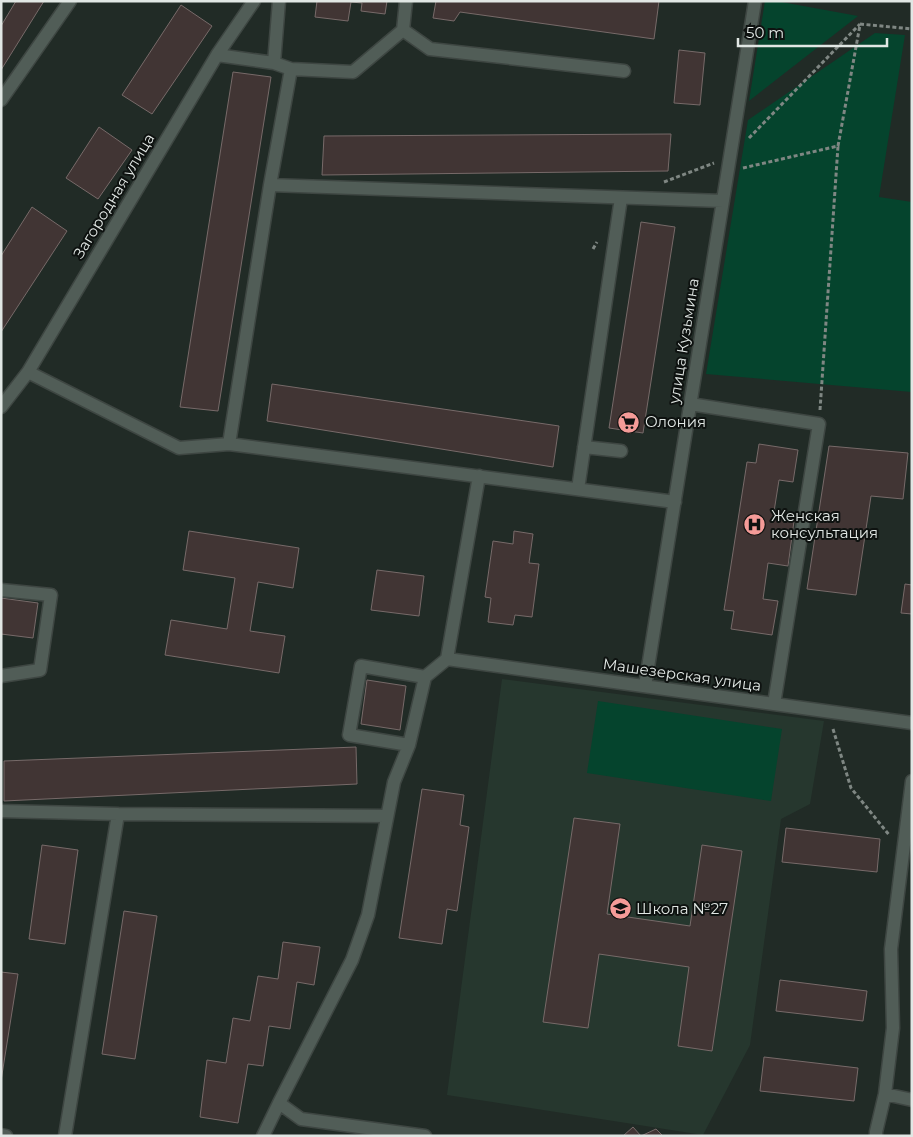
<svg xmlns="http://www.w3.org/2000/svg" width="913" height="1137" viewBox="0 0 913 1137" font-family="Montserrat,sans-serif">
<rect width="100%" height="100%" fill="#212b26"/>
<path fill="#26372e" d="M502 679 824 721 810 804 781 819 750 1045 703 1135 447 1095Z"/>
<path fill="#05442d" d="M765 1H776L858 16 749 101Z
M875 33 905 35 879 197 912 202V392L706 374 748 120Z
M598 701 782 729 771 801 587 773Z"/>
<path fill="#413534" stroke="#776a69" d="M16 1H44L1 70V26Z
M317 1H387L385 14 361 11 362 3 351 2 348 21 315 17Z
M436 1H659L654 39 460 12 454 21 433 18Z
M181 5 212 26 152 114 122 95Z
M679 50 705 53 700 105 674 103Z
M233 72 271 77 218 411 180 407Z
M99 127 132 150 98 199 66 178Z
M671 134 668 171 322 175 324 136Z
M32 207 67 231 1 332V256Z
M641 222 675 227 643 433 609 428Z
M272 384 559 426 553 467 267 421Z
M759 444 798 450 793 482 779 480 773 518 794 521 788 566 768 563 763 599 778 601 772 635 731 629 734 611 724 610 747 462 756 463Z
M829 446 908 453 903 499 871 496 856 595 807 589Z
M189 531 299 548 293 588 258 582 250 631 285 636 279 673 165 655 171 620 227 629 235 578 183 570Z
M514 531 533 534 529 563 539 564 532 617 515 615 513 625 488 622 491 598 485 597 493 541 513 544Z
M377 570 424 576 419 616 371 610Z
M905 584 912 585V614L901 613Z
M1 598 38 603 33 638 1 634Z
M367 680 406 686 400 730 361 724Z
M356 747 357 784 4 801V761Z
M422 789 464 795 460 825 469 827 457 911 447 909 442 944 399 938Z
M574 818 620 824 607 914 690 926 702 845 742 851 712 1051 678 1046 689 967 599 954 588 1028 543 1022Z
M786 828 880 839 877 872 782 862Z
M42 845 78 850 65 944 29 939Z
M124 911 157 916 135 1059 102 1054Z
M283 942 320 947 314 985 297 982 290 1029 269 1026 263 1066 248 1064 238 1123 200 1117 207 1060 226 1063 233 1018 250 1021 258 976 278 979Z
M1 972 18 974 1 1081Z
M780 980 867 991 863 1021 776 1011Z
M764 1057 858 1068 854 1101 760 1091Z
M633 1127 641 1136 656 1129 663 1136H623Z"/>
<g fill="none" stroke-linecap="round" stroke-linejoin="round">
<defs>
<path id="minor" d="M406 1 403 30 430 49 624 71
M403 30 353 72 291 69 270 185 229 444 675 502
M217 55 274 63 291 69
M274 63 279 1
M1 100 70 1
M270 185 723 201
M28 372 179 448 229 444
M690 404 819 424 774 704
M1 407 28 372 217 55 254 1
M584 447 621 451
M578 489 621 198
M1 590 51 595 40 670 1 676
M447 659 912 723
M645 686 755 1
M409 745 349 735 361 666 425 677
M1 811 118 814 65 1136
M118 814 387 816
M885 1094 912 1100
M1 1135 6 1136
M263 1136 279 1103
M425 1136 301 1119 279 1103 352 960 368 915 394 782 409 745 425 677 447 659 479 476
M876 1136V1132L885 1094 893 1028 891 949 912 781"/>
</defs>
<use href="#minor" stroke="#3e4642" stroke-width="15"/>
<path stroke="#7f8783" stroke-width="3" stroke-dasharray="4 2.5" stroke-linecap="butt" d="M860 24 912 29
M749 138 860 24
M743 168 838 146 860 25
M664 182 714 163
M593 249 597 242
M820 410 838 146
M833 729 851 788 890 836"/>
<use href="#minor" stroke="#515d57" stroke-width="12"/>
</g>
<defs>
<symbol id="supermarket-disc" viewBox="-11 -11 22 22"><circle r="9.5" fill="#f59b98" stroke="#0e1210"/><path d="M-6-5.5h2.5l.6 2H6L4.5 2H-2.5L-4.4-4H-6ZM-1.5 3.2a1.3 1.3 0 1 0 .1 0ZM3 3.2a1.3 1.3 0 1 0 .1 0Z" fill="#111"/></symbol>
<symbol id="hospital-disc" viewBox="-11 -11 22 22"><circle r="9.5" fill="#f59b98" stroke="#0e1210"/><path d="M-5-5h3v3.5h4V-5h3V5h-3V1.5h-4V5h-3Z" fill="#111"/></symbol>
<symbol id="school-disc" viewBox="-11 -11 22 22"><circle r="9.5" fill="#f59b98" stroke="#0e1210"/><path d="M0-5L7-2L0 1L-7-2ZM-4 1L0 2.5L4 1V4Q0 6-4 4Z" fill="#111"/></symbol>
</defs>
<g fill-rule="evenodd">
<use href="#supermarket-disc" x="616" y="410" width="25" height="25"/>
<use href="#hospital-disc" x="742" y="512" width="25" height="25"/>
<use href="#school-disc" x="608" y="896" width="25" height="25"/>
</g>
<g text-anchor="middle" stroke-width="4" stroke-linejoin="round" paint-order="stroke">
<g font-size="15" fill="#e1e7e4" stroke="#0e1210">
<text transform="translate(114 196) rotate(-59)" y="5">Загородная улица</text>
<text transform="translate(684 341) rotate(-81)" y="5">улица Кузьмина</text>
<text transform="translate(682 675) rotate(8)" y="5">Машезерская улица</text>
</g>
<g font-size="15" fill="#e1e7e4" stroke="#0e1210" text-anchor="start">
<text x="645" y="427">Олония</text>
<text x="771" y="521">Женская<tspan x="771" dy="17">консультация</tspan></text>
<text x="636" y="914">Школа №27</text>
</g>
</g>
<rect width="913" height="1137" fill="none" stroke="#e1e7e4" stroke-width="5"/>
<path d="M738 38v8h149v-8" fill="none" stroke="#e1e7e4" stroke-width="2.5"/>
<text x="746" y="38" font-size="15" fill="#e1e7e4" stroke="#0e1210" stroke-width="4" paint-order="stroke">50 m</text>
</svg>
